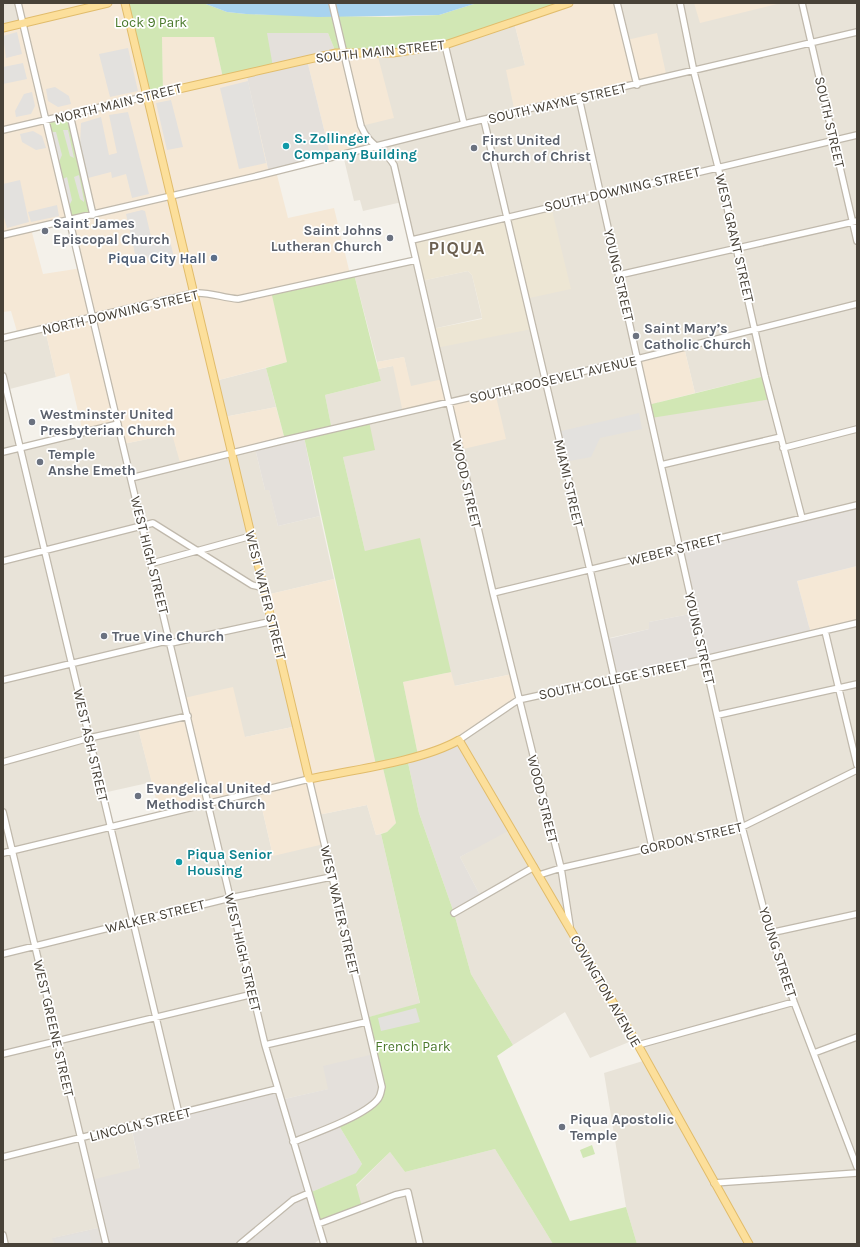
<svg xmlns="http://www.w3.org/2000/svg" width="860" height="1247" viewBox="0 0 860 1247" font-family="Karla,sans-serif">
<rect width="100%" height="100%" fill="#f4f1ea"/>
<path fill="#e8e3d8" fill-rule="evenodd" d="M3 3H18L23 23 3 28Z
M617 3H857V505L695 613 649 622V629L605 639 857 623V1244H637L626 1207 604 1073 646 1060 634 1040 590 1058 565 1012 513 1045 471 974 454 913 481 897 460 857 474 849 459 740 512 674 454 686 365 551 343 457 332 430 325 395 381 381 378 369 393 366 410 386 404 357 377 362 354 274 416 260 421 281 468 271 472 275 482 318 432 329 436 348 525 299 412 240 402 202 363 211 360 200 354 201 343 155 361 126 377 53 514 22 525 65 515 112 627 40ZM684 347 695 393 765 376 651 418Z
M45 329 56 377 6 390 20 448 118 424 123 444 173 434 177 451 255 448 265 490 269 489 278 526 320 516 334 579 266 595 297 726 245 737 188 716 138 728 152 782 103 793 111 827 258 791 273 856 318 815 367 805 376 835 381 834 420 1004 365 1018 374 1054 329 1089 280 1100 131 1127 140 1168 102 1227 53 1238 54 1244H3V338Z
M266 368 276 407 224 417 215 381Z
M495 1149 553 1244H324L318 1224 390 1152 405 1172Z"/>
<path fill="#f5e8d6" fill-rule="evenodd" d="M18 3H125L163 92 162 37H214L223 78 246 73 269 173 276 171 288 218 334 208 350 274 287 362 215 381 224 417 276 407 285 440 181 466 172 434 123 444 118 424 83 433 69 373 56 377 45 329 18 335 11 311 3 312V28L23 23ZM70 220 82 268 43 274 31 229Z
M569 3H617L627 40 657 33 667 78 515 113 506 70 525 65 514 22Z
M694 3H781L700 23Z
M336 53H377L394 118 361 126 375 146 331 158 307 60Z
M684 347 695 393 648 405 637 359Z
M404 357 411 386 443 379 449 403 495 392 506 439 459 450 449 404 403 413 393 366 378 369 377 362Z
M857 566V623L811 634 797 581Z
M334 579 376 765 382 764 396 823 387 832 376 835 367 805 318 815 324 844 273 856 258 791 160 815 138 728 188 716 184 698 233 687 245 737 297 726 266 595Z
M451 672 455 686 512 674 518 700 468 733 418 755 403 682Z"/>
<path fill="#e4e0db" d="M266 33H328L336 53 307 60 331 158 269 173 246 73Z
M304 437 320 516 278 526 269 490H265L255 448Z
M857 505V566L797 581 811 634 614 679 604 640 649 629V622L695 613 679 547Z
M459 740 512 829 460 857 481 897 454 913 419 813 407 758Z
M374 1054 381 1080 378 1099 338 1124 362 1164 357 1173 309 1193 322 1237 314 1244H54L52 1238 102 1227 91 1180 140 1168 131 1126 277 1089 280 1100 328 1089 323 1066Z"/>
<path fill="#ede6d4" d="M551 206 571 289 525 299 532 329 436 348 432 329 482 319 481 312 472 275 468 271 421 281 412 240Z"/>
<path fill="#d1e7b4" d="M125 3H203L227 12 246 14 387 17 439 15 477 3H569L462 40 417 50 336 53 328 33H267L273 67 223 78 214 37H162L163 92 148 96Z
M70 115 93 215 70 220 45 121Z
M354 274 381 381 325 395 332 430 369 421 375 450 343 457 365 551 420 538 451 672 403 682 418 755 407 758 419 813 454 913 471 974 513 1045 497 1056 570 1221 626 1207 637 1244H553L495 1149 405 1172 390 1152 356 1185 362 1207 318 1224 309 1193 356 1173 362 1164 338 1124 372 1104 381 1094 365 1018 420 1003 381 834 387 832 396 823 382 764 376 765 304 437 285 440 266 368 287 362 271 291Z
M765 376 772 399 651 418 648 405Z
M592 1145 595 1154 583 1158 580 1150Z"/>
<path fill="#e3e1de" d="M17 32 22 54 6 58 3 36Z
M128 48 138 91 110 97 99 54Z
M23 63 27 79 3 84V67Z
M248 81 266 163 239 169 220 88Z
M55 87 69 96 71 104 58 107 48 101 46 89Z
M32 92 35 106 31 114 16 117 15 111 24 94Z
M171 100 183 147 167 150 156 103Z
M128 112 149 194 132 198 126 174 112 178 111 172 88 178 80 146 81 123 101 117 109 155 117 153 109 115Z
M63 130H68L74 158 70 156Z
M33 131 42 136 46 148 36 150 22 142 20 134Z
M52 132H56L62 155 59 162Z
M79 175 84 200V202L80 199 74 177Z
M67 177 72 200 69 206 63 179Z
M20 180 29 222 7 228 3 214V184Z
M57 205 59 216 31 222 28 212Z
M142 210 145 211 153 245 170 241 174 257 151 263 146 255 136 258 126 214Z
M639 413 642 429 600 438 591 457 564 462 557 432Z
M416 1008 420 1022 381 1031 378 1018Z
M89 1231 92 1244H56L55 1239Z"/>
<path fill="#a8d3ef" d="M203 3H477L439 15 318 17 246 14 227 12Z"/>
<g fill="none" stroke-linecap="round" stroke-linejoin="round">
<defs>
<path id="minor" d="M18 3 265 1045 324 1244
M332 3 361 126C369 146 384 148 394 165L493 593 561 868 570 926
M617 3 637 85
M680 3 694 72 718 167 765 376 802 518
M802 3 857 241
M445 45 464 124
M579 98 742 827 770 933 794 1002 857 1167
M70 115 93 215
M484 120 590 570 652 847
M3 130 148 96
M3 235 257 176 464 124 857 32
M412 240 857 135
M619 275 857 221
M3 338 195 293C210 292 223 298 238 299L416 260
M3 376 179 1114
M783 448 857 429
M3 452 118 424
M661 465 781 437
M131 478 285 440 637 359 857 304
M3 561 153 523 252 585 264 588
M153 563 251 536
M493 593 857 505
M825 631 857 765
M3 680 162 642 171 643 273 621
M718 715 857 684
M459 740 518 700 705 659 857 623
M3 762 89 738 188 716
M3 812 106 1244
M3 853 309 779 382 1087C381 1091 381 1095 378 1099 365 1116 313 1134 293 1142
M539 875 561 868 742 827 857 770
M454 913 534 867
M770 933 857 914
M3 954 230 898 331 877
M265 1045 366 1022
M638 1045 794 1002
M814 1053 857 1037
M3 1054 253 994
M3 1157 277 1089
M714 1183 857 1173
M318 1224 395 1195 408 1192 420 1244
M3 1235 5 1244
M240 1244 293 1200 309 1193"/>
<path id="major" d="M125 3 309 779C352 770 423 761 459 740L638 1045 749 1244
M3 28 108 3
M148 96 336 53H393L445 45 569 3"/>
</defs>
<use href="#minor" stroke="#c0b9ac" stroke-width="8"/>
<use href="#major" stroke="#e1bc6b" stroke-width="9"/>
<use href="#minor" stroke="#fff" stroke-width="5.5"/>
<use href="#major" stroke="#fcdf9b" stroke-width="7"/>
</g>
<g fill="#0f9aa8" stroke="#fff" stroke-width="1.5">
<circle cx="286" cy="146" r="4"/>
<circle cx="179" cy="862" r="4"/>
</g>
<g fill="#6b7280" stroke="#fff" stroke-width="1.5">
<circle cx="474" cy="148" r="4"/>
<circle cx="45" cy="231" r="4"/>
<circle cx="390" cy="238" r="4"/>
<circle cx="636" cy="336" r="4"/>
<circle cx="32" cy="422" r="4"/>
<circle cx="40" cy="462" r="4"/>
<circle cx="104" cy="636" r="4"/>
<circle cx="138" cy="796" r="4"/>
<circle cx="562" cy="1127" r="4"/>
</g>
<circle fill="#5c6f8a" stroke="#fff" stroke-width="1.5" cx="214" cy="258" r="4"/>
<g text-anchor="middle" stroke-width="3.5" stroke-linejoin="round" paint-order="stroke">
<g font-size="14" fill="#4a792c" stroke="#fff">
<text x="151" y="27">Lock 9 Park</text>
<text x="413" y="1051">French Park</text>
</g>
<g font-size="14" fill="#484238" stroke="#fff">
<text transform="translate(380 51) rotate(-6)" y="5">SOUTH MAIN STREET</text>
<text transform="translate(118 103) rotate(-14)" y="5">NORTH MAIN STREET</text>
<text transform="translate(557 103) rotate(-13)" y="5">SOUTH WAYNE STREET</text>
<text transform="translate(830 122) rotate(77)" y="5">SOUTH STREET</text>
<text transform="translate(622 189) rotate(-13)" y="5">SOUTH DOWNING STREET</text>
<text transform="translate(735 238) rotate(77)" y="5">WEST GRANT STREET</text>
<text transform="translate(619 275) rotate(77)" y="5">YOUNG STREET</text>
<text transform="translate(120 312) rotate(-13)" y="5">NORTH DOWNING STREET</text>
<text transform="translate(553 379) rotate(-13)" y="5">SOUTH ROOSEVELT AVENUE</text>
<text transform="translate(569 483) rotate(77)" y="5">MIAMI STREET</text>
<text transform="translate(467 484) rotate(77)" y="5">WOOD STREET</text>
<text transform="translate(675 549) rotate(-14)" y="5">WEBER STREET</text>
<text transform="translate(150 555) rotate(76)" y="5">WEST HIGH STREET</text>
<text transform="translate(266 595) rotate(76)" y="5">WEST WATER STREET</text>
<text transform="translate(700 638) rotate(77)" y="5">YOUNG STREET</text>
<text transform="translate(613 679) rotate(-12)" y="5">SOUTH COLLEGE STREET</text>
<text transform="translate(91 745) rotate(77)" y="5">WEST ASH STREET</text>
<text transform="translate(543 799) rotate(76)" y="5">WOOD STREET</text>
<text transform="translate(691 838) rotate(-13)" y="5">GORDON STREET</text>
<text transform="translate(340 910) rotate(77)" y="5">WEST WATER STREET</text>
<text transform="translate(155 916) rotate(-14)" y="5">WALKER STREET</text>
<text transform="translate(243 952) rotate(77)" y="5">WEST HIGH STREET</text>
<text transform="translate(778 952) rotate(72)" y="5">YOUNG STREET</text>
<text transform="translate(606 991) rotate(60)" y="5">COVINGTON AVENUE</text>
<text transform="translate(54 1028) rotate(77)" y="5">WEST GREENE STREET</text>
<text transform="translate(140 1124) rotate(-14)" y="5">LINCOLN STREET</text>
</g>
<g font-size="14" font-weight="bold" fill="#0d838f" stroke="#fff" text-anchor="start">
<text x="294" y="143">S. Zollinger<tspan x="294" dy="16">Company Building</tspan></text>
<text x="187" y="859">Piqua Senior<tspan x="187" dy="16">Housing</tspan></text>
</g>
<g font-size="14" font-weight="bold" fill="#5b616d" stroke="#fff" text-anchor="start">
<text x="482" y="145">First United<tspan x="482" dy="16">Church of Christ</tspan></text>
<text x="53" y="228">Saint James<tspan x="53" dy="16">Episcopal Church</tspan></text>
<text x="382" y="235" text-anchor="end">Saint Johns<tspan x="382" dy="16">Lutheran Church</tspan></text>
<text x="644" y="333">Saint Mary’s<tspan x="644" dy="16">Catholic Church</tspan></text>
<text x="40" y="419">Westminster United<tspan x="40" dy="16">Presbyterian Church</tspan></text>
<text x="48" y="459">Temple<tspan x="48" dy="16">Anshe Emeth</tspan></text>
<text x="112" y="641">True Vine Church</text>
<text x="146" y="793">Evangelical United<tspan x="146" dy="16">Methodist Church</tspan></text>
<text x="570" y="1124">Piqua Apostolic<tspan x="570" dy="16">Temple</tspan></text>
</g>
<g font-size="14" font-weight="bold" fill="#4e5e75" stroke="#fff" text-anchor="end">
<text x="206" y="263">Piqua City Hall</text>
</g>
<g font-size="18" font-weight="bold" letter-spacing="1" fill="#6b5f4f" stroke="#fff">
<text x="457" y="254">PIQUA</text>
</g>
</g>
<rect width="860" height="1247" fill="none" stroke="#484238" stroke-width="8"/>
</svg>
